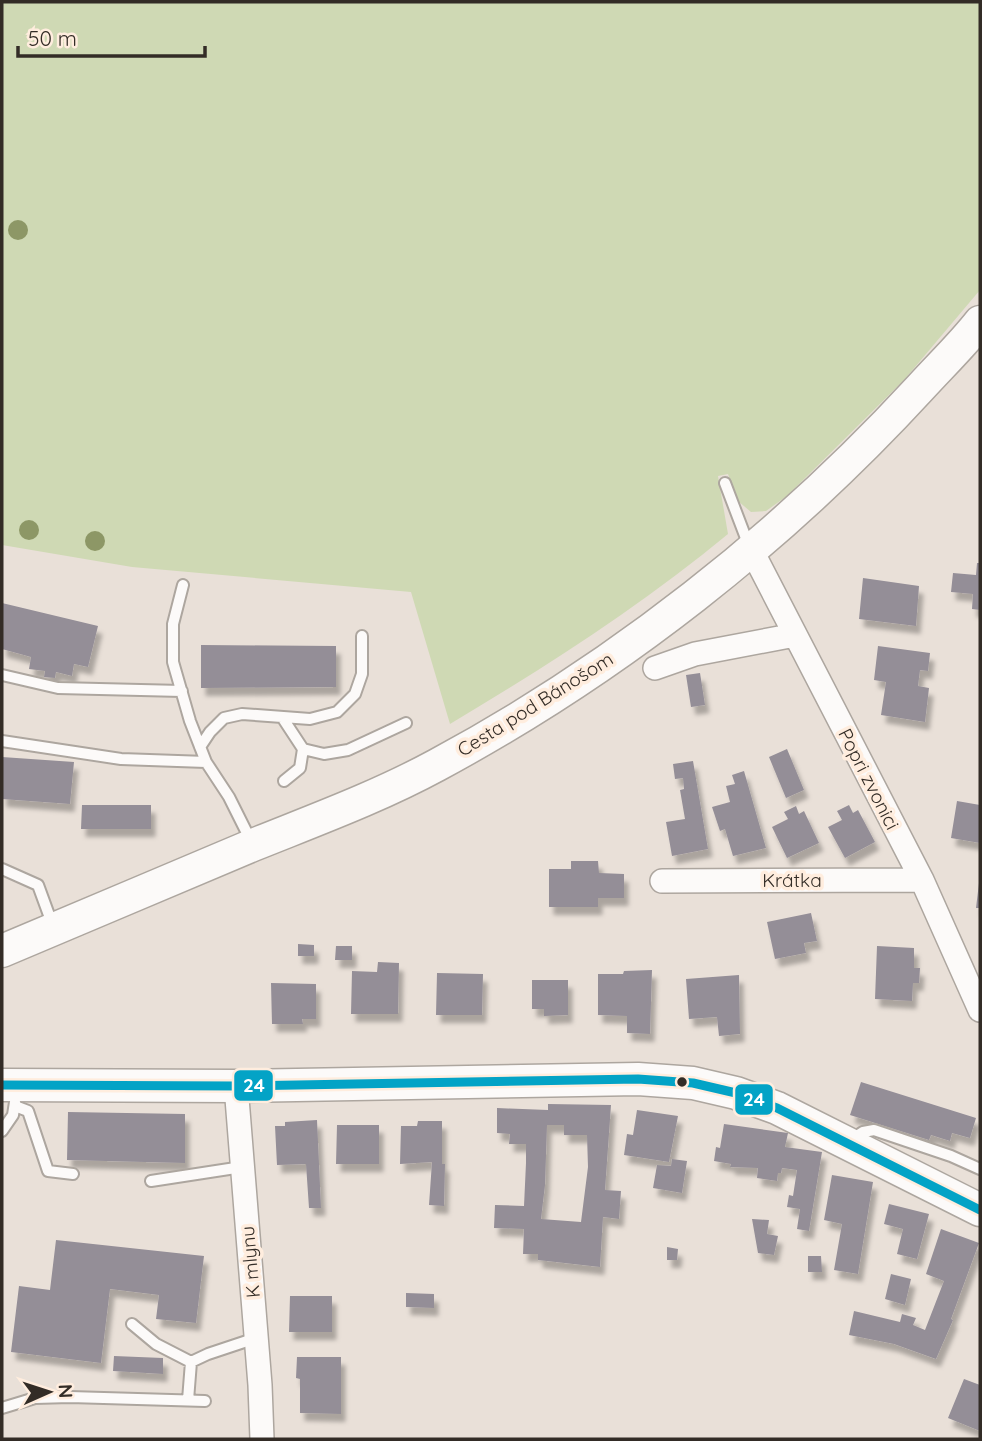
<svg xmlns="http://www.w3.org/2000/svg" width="982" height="1441" viewBox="0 0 982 1441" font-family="Quicksand,sans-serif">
<defs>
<filter id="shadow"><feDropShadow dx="4.5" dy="8" stdDeviation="2" flood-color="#0004"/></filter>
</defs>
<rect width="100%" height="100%" fill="#e9e0d8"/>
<path fill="#cfd9b4" d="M2 2H980V290L904 380 787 496 766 511 751 512 738 501 728 474 718 476 728 534C641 606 547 666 450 724L411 592 132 567 2 545Z"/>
<path fill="#948e97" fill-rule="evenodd" filter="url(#shadow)" d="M977 563H980V610L972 609 973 594 951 592 953 573 976 575Z
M863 578 919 586 916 626 859 619Z
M2 603 98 626 88 667 74 664 72 676 56 672 55 678 44 677 45 671 29 669 31 657 2 649Z
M201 645 336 646V687L201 688Z
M878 646 930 653 928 671 920 670 918 686 929 688 925 722 881 715 886 682 874 680Z
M700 673 705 705 691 707 686 675Z
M787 749 804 790 786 798 769 757Z
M2 757 74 762 70 804 2 799Z
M693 761 708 849 672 856 666 822 685 819 680 790 684 789 683 778 675 779 673 764Z
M744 771 766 848 733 856 725 829 720 831 712 807 730 802 726 786 735 784 732 775Z
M957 801 980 805V843L951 838Z
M82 805H151V829H81Z
M849 805 853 813 858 810 875 842 845 858 828 827 842 820 837 811Z
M796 806 799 814 804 811 819 843 787 858 772 827 788 819 784 812Z
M571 861H598L599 873 624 874V898H598V907H549V869H571Z
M979 883H980V908H976Z
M811 913 817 941 804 943 806 953 775 959 767 922Z
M298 944 314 945V956H298Z
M336 946H352V960H335Z
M877 946 914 948V968H920L919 983H913L912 1001 875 999Z
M378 962 399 963 398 1014H351L352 971 377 972Z
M652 970 650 1034 627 1033V1016L598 1015V974H623L624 971Z
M437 973 483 974 482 1015H436Z
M739 975 740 1034 719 1036 717 1017 689 1019 686 979Z
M532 980H568V1015L544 1016V1009H532Z
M271 983 316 984V1019H302L303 1024H272Z
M861 1082 976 1118 970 1138 952 1133 950 1141 931 1135 929 1140 850 1115Z
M548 1104 611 1105 605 1190 621 1191 619 1219 603 1217 600 1267 538 1260V1254H523L524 1229 494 1228 495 1205 524 1206 526 1163V1144H509L510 1134 497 1133V1108L548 1110ZM547 1125H564V1135H587L588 1167 581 1222 541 1219 545 1185Z
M637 1110 678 1116 669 1162 624 1155 627 1134 633 1135Z
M68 1112 185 1114V1163L67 1160Z
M317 1120 321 1208H309L306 1164 277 1165 275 1126H285V1122Z
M418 1121H442V1164H445L444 1206 429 1205 432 1162 400 1164 401 1126H417Z
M724 1124 788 1133 785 1147 822 1152 809 1231 797 1229 800 1209 787 1207 789 1195 793 1196 797 1170 782 1168 781 1173H778L777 1181 757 1178 758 1168 730 1167 731 1164 714 1161 716 1147 720 1148Z
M337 1125H379V1164H336Z
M672 1159 687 1161 682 1193 653 1188 657 1165 671 1166Z
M832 1175 873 1182 858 1274 834 1270 842 1224 824 1220Z
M889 1204 929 1214 917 1259 897 1254 903 1229 884 1224Z
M752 1219 769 1220 767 1234 778 1236 774 1255 758 1253Z
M941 1229 979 1243 951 1319 953 1320 936 1359 894 1344 849 1335 854 1311 900 1322 902 1314 916 1318 913 1325 925 1330 944 1281 926 1274Z
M56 1240 204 1256 196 1323 156 1319 159 1295 110 1289 101 1363 11 1352 19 1286 50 1290Z
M667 1247 678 1249 677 1260H667Z
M808 1256H821L822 1272H808Z
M891 1274 911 1279 905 1305 885 1299Z
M406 1293 434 1294V1308L406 1307Z
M290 1296H332V1332H289Z
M114 1356 163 1358V1374L113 1371Z
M297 1357H341V1414L300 1413V1379L296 1378Z
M964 1379 980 1385V1431L948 1418Z"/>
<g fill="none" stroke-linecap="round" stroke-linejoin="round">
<defs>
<path id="lane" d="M725 483 749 546
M183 585 173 624V662L190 721 206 762 229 797 252 843
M2 675 58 688 182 691
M282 717 303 749 324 754 348 750 406 723
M2 741 121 759 206 762
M200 747 210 732 224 718 242 714 310 719 337 712 355 694 362 674V636
M284 781 300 768 303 749
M2 869 38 885 53 926
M15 1106 28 1111 48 1171 73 1174
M2 1131 13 1115 15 1102
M849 1141 863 1132 874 1130 951 1156 980 1169
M151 1181 242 1167
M132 1324 156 1344 191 1362
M188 1400 191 1362 208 1354 256 1338
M2 1408 35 1398 70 1397 205 1401"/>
<path id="street" d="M752 551 922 880 980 1010
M655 668 695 654 795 635
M662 881 922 880
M236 1086 260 1385 262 1439"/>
<path id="secondary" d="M2 951C86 916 169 880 253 845 315 820 378 797 437 765 617 668 782 538 920 388 940 366 962 345 980 322
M2 1085 236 1086 638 1079 693 1083 736 1093 777 1108 980 1210"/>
</defs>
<use href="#lane" stroke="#ada69f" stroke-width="14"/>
<use href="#street" stroke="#ada69f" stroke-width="26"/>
<use href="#secondary" stroke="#ada69f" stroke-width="35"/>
<use href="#lane" stroke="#fcfaf9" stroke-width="10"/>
<use href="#street" stroke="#fcfaf9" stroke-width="23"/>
<use href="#secondary" stroke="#fcfaf9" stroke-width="32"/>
<defs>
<path id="bus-1" d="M2 1085 236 1086 638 1079 693 1083 736 1093 777 1108 980 1210"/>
</defs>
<use href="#bus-1" stroke="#ffedde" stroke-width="14"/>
<use href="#bus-1" stroke="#03a3c6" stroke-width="9"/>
</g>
<g fill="#8d9766">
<circle cx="18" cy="230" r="10"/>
<circle cx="29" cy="530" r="10"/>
<circle cx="95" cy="541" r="10"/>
</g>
<circle fill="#332c26" stroke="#ffedde" stroke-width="2.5" cx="682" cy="1082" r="6"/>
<g text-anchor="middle" stroke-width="7" stroke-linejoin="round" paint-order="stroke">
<g font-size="19" fill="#332c26" stroke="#ffedde">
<text transform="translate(535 704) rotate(-32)" y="7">Cesta pod Bánošom</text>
<text transform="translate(869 779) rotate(63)" y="7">Popri zvonici</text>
<text x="792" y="887">Krátka</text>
<text transform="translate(250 1262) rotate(-95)" y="7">K mlynu</text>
</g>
</g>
<g stroke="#ffedde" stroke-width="2.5">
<rect x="233" y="1069" width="41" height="33" rx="7" fill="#03a3c6"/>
<rect x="734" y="1083" width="40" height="33" rx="7" fill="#03a3c6"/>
</g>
<g font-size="19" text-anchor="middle" font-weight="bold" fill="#fff">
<text x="254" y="1092">24</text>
<text x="754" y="1106">24</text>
</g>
<rect width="982" height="1441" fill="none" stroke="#332c26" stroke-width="7"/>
<g transform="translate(49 1392) rotate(87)" stroke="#ffedde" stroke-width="5" paint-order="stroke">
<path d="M0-5L12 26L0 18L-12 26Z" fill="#332c26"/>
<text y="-10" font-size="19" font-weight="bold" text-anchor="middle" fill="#332c26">N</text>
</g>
<path d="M18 46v10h187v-10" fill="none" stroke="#332c26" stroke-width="3.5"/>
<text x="28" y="46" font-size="21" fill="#332c26" stroke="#ffedde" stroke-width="5" paint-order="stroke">50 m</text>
</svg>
